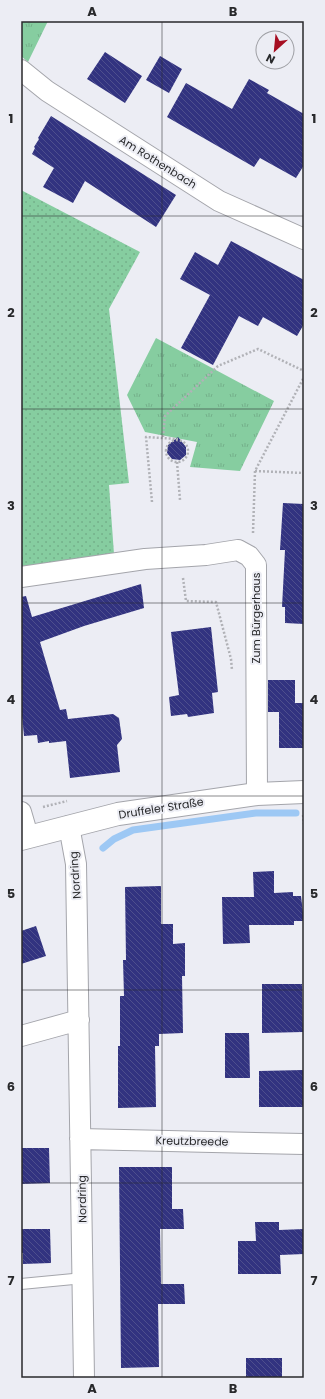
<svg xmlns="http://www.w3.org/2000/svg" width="325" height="1399" viewBox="0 0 325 1399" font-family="Poppins,sans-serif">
<defs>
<pattern id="grass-dots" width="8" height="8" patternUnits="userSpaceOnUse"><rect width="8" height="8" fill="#86cda0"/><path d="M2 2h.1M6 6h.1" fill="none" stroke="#74b08a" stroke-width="1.8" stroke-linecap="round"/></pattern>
<pattern id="park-tufts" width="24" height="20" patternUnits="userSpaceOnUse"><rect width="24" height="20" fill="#86cda0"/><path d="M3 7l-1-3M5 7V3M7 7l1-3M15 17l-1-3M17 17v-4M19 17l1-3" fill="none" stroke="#74b08a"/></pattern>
<pattern id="building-back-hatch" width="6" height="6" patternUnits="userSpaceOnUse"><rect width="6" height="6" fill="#323380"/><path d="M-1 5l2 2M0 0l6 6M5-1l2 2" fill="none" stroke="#4e4f8d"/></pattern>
</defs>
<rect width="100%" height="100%" fill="#ecedf4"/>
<path fill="url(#grass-dots)" d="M21 190 140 252 109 309 129 483 109 485 114 554 21 568Z"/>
<path fill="url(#park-tufts)" d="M21 21H48L28 62 21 56Z
M156 338 274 401 240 471 190 467 197 442 145 432 127 395Z"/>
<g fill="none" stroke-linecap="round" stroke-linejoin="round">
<path stroke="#9dc8f4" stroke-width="7" d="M103 848 114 839 133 830 256 813H296"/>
</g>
<path fill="url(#building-back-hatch)" d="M105 52 142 76 125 103 87 79Z
M160 56 182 69 169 93 146 80Z
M249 79 269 90 267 93 304 114V165L296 178 260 158 254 167 167 117 186 83 232 109Z
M51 116 176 195 156 227 85 181 73 203 43 187 54 168 32 154 35 148 34 147 39 139 38 138Z
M231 241 304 280V324L297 336 263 317 258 326 239 316 213 365 181 348 210 295 180 279 195 252 218 265Z
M178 437 186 447V455L180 460 172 459 167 453 168 445Z
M283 503 304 504V624L285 623V607H282L285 550H280Z
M141 584 144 608 84 626 40 642 60 710 66 709 68 719 113 714 119 718 122 739 117 745 120 772 70 778 66 741 49 743V741L38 743 37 735 24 736 21 705V597L26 596 32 617Z
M211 627 218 692 212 693 214 713 188 717 187 714 171 716 169 697 179 695 171 632Z
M268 680H295V703H304V748H279V712H268Z
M274 871V893L293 892V896H301L304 921H294V925H249L250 943 223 944 222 897H254L253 872Z
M161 886V924H173V944L185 943V976H182L183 1033 159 1034V1046H155L156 1107 118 1108V1046H120V996H124L123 960H126L125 887Z
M36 926 46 956 21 964V931Z
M262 984H302L303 1032 262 1033Z
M225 1033H249L250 1078H225Z
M303 1070 304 1107H259V1071Z
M21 1148H49L50 1183 21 1184Z
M119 1167H172V1209H183L184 1229H160L161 1284H184L185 1304H158L159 1367 121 1368Z
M255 1222H279V1230L304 1229V1254L280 1255 281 1274H238V1241H256Z
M22 1229H50L51 1263 23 1264V1253H21Z
M246 1358H282V1378H246Z"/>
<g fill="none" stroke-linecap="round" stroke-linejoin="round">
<defs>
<path id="lane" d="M21 1284 84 1278"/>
<path id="street" d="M21 70 47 91 219 201 304 239
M21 577 145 559 206 555 238 550 249 556 256 565V582L257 794
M21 812 28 836
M69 826 76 864 84 1378
M21 1036 79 1020
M80 1139 304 1144"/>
<path id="secondary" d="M21 839 118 814 257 794 304 792"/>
</defs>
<use href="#lane" stroke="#a4a5ab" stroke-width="12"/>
<use href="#street" stroke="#a4a5ab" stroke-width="22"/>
<use href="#secondary" stroke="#a4a5ab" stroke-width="24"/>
<path stroke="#b1b2b7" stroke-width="2.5" stroke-dasharray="2 2" stroke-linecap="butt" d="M163 437 165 416 218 366 258 349 304 371
M166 451a11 11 0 1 1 22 0a11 11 0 1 1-22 0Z
M177 462 180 500
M255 471 304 473
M152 502 146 437 178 439
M253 533 255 471 304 377
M183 578 186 601 216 602 231 659 232 670
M43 807 67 801
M303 815 304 824"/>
<use href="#lane" stroke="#fff" stroke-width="10"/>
<use href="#street" stroke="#fff" stroke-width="20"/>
<use href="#secondary" stroke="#fff" stroke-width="22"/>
</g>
<path fill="none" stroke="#28292b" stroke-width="1" stroke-opacity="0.55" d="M162 21V1378M21 216H304M21 409H304M21 603H304M21 796H304M21 990H304M21 1183H304"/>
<g text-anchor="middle" stroke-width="4" stroke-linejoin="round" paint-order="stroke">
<g font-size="11" fill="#28292b" stroke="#ecedf4">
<text transform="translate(158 162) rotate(32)" y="4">Am Rothenbach</text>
<text transform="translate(256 618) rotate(-90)" y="4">Zum Bürgerhaus</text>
<text transform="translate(161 808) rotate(-9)" y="4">Druffeler Straße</text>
<text transform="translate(75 875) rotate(-94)" y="4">Nordring</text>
<text transform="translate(192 1141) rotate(1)" y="4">Kreutzbreede</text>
<text transform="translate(82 1199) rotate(-91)" y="4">Nordring</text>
</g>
</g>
<rect width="325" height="1399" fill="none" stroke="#ecedf4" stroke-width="44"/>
<g transform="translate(275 50) rotate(207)"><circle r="19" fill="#ecedf4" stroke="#9e9fa4"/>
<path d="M0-3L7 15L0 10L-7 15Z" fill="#a60e22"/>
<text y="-6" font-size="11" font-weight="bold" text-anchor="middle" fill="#28292b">N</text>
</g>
<rect x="22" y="22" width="281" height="1355" fill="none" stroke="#28292b" stroke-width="1.5"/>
<g font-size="13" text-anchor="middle" font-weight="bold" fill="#28292b">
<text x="92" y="16">A</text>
<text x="233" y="16">B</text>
<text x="11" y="123">1</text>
<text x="314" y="123">1</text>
<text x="11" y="317">2</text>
<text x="314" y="317">2</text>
<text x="11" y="510">3</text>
<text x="314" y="510">3</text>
<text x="11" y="704">4</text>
<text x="314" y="704">4</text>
<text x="11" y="898">5</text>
<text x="314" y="898">5</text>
<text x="11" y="1091">6</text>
<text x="314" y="1091">6</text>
<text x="11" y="1285">7</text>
<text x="314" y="1285">7</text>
<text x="92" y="1393">A</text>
<text x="233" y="1393">B</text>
</g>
</svg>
